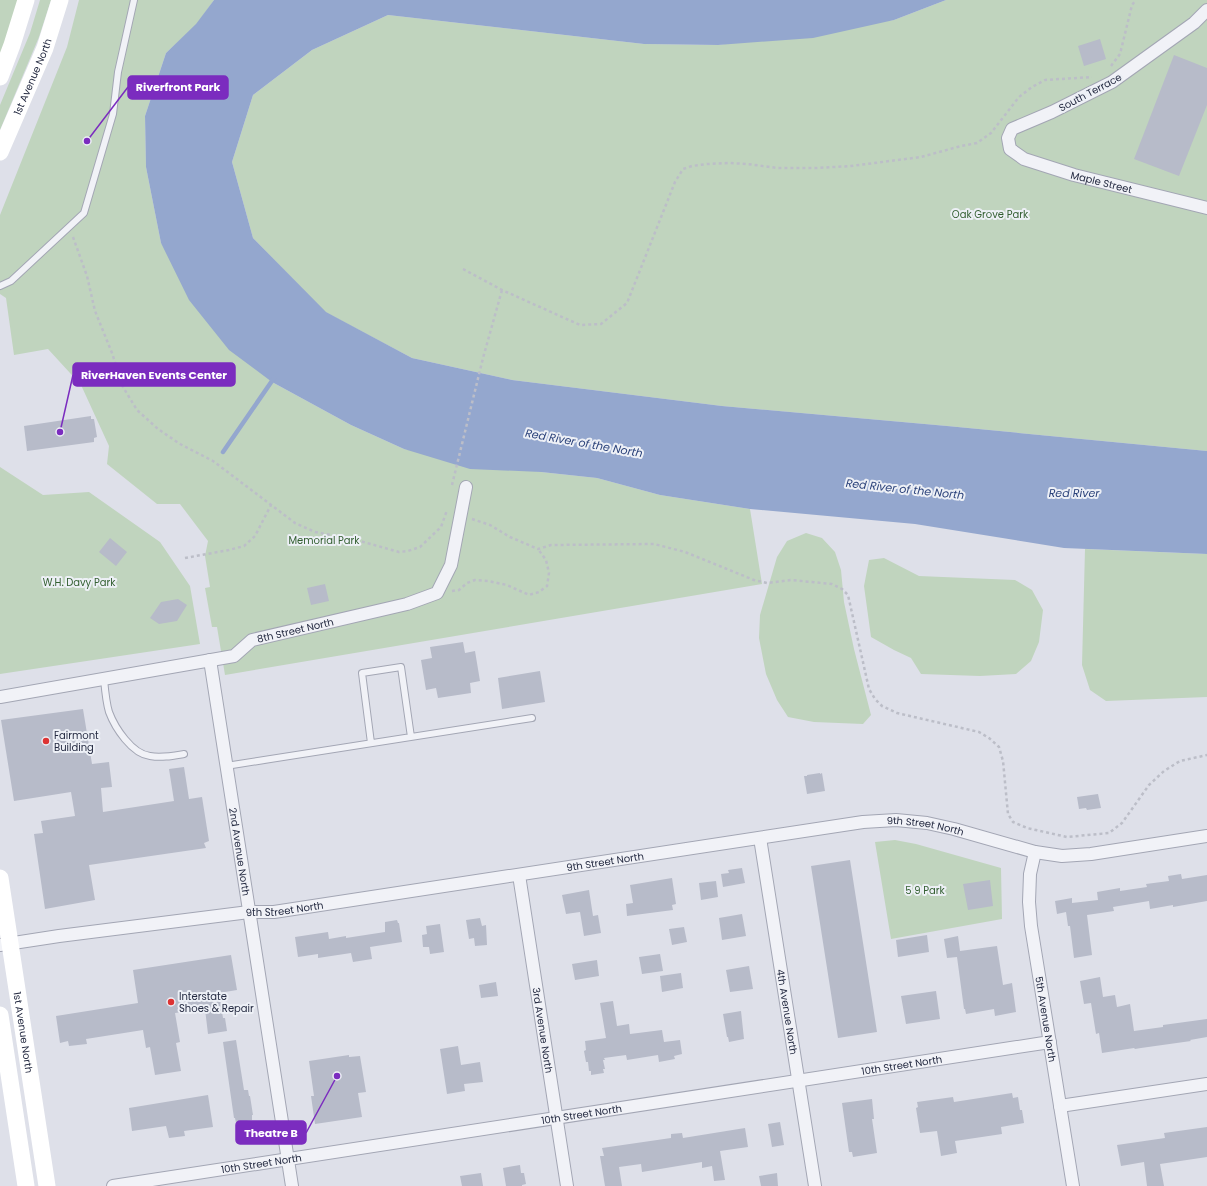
<svg xmlns="http://www.w3.org/2000/svg" width="1207" height="1186" viewBox="0 0 1207 1186" font-family="Poppins,sans-serif">
<rect width="100%" height="100%" fill="#dee0e9"/>
<path fill="#c0d4be" d="M0 0H20L0 55Z
M40 0H51L39 37 0 130V105L30 33Z
M79 0H214L197 24 166 53 145 116 146 167 161 243 272 382 351 425 404 449 541 472 597 478 660 495 750 509 762 584 225 675 217 627H212L205 588 210 587 205 556 208 541 180 504H157L107 464 109 446 81 385 48 349 14 355 6 298 0 294V215L67 47Z
M946 0H1207V451L947 426 722 406 512 380 412 358 325 312 253 238 232 162 253 95 312 50 388 15 644 44 718 45 894 20Z
M0 467 43 495 89 492 160 542 190 586 200 644 0 674Z
M806 533 822 538 835 552 841 570 844 602 854 649 871 715 863 724 814 722 788 717 777 700 766 674 759 638 760 615 777 557 787 541Z
M1085 549 1207 554V697L1106 701 1090 690 1082 665Z
M884 558 919 576 1015 580 1032 590 1043 610 1039 642 1031 661 1016 674 980 676 921 674 911 658 894 650 871 637 864 586 869 560Z
M895 840 916 844 1001 868 1002 919 891 939 875 842Z"/>
<path fill="#94a7ce" d="M214 0H946L894 20 813 38 718 45 644 44 388 15 312 50 253 95 232 162 253 238 326 312 412 358 512 380 722 406 947 426 1207 451V554L1064 548 915 524 750 509 660 495 597 478 541 472 470 469 404 449 351 425 272 382 229 350 189 300 161 243 146 167 145 116 166 53 196 24Z"/>
<g fill="none" stroke-linecap="round" stroke-linejoin="round">
<path stroke="#94a7ce" stroke-width="4.5" d="M223 452 274 378"/>
</g>
<path fill="#b7bbc9" d="M1100 39 1106 59 1084 66 1078 46Z
M1174 55 1207 68V105L1179 176 1134 159Z
M91 416V419H94L97 437 94 438V442L27 451 24 426Z
M110 538 127 552 116 566 99 552Z
M325 584 329 601 311 605 307 588Z
M178 599 187 605 177 621 159 624 150 618 161 602Z
M463 642 465 653 475 651 480 681 470 683 471 693 438 698 436 688 426 690 421 660 432 658 430 647Z
M540 671 545 702 502 709 498 678Z
M83 709 92 764 109 762 112 787 101 788 103 812 174 801 169 769 184 767 189 799 202 797 209 841 204 843 206 848 89 865 95 900 45 909 34 834 43 833 41 821 75 816 71 792 14 801 1 720Z
M820 773V774L822 773 825 791 807 794 804 776H807V775Z
M1098 794 1101 808 1087 810 1086 808 1079 809 1077 797Z
M850 860 877 1032 838 1038 811 866Z
M742 868 745 883 723 887 721 874 729 873 728 870Z
M1181 874 1182 879 1207 875V901L1173 907V905L1150 909 1149 901 1113 907 1114 911 1087 915 1092 955 1074 958 1070 926H1068L1066 912 1057 914 1055 901 1072 898V903L1098 900 1097 892 1120 888V891L1147 887 1146 884 1169 881 1168 876Z
M672 878 676 904 672 905 673 910 627 916 626 904 633 903 630 885Z
M990 880 993 906 968 910 963 884Z
M716 881 718 897 701 900 699 883Z
M589 890 593 916 598 915 601 933 584 936 580 912 566 914 562 895Z
M742 914 746 936 722 940 719 918Z
M480 918 482 926 486 925 487 945 475 946 474 938 469 939 466 920Z
M397 920 398 923H399L402 942 370 947 372 959 353 962 351 953 318 958V954L298 957 295 937 328 932 329 939 346 936V938L385 932V922Z
M440 924 444 952 430 954 429 947H423L422 935 427 934 426 926Z
M684 927 687 942 672 945 669 929Z
M927 935 929 952 898 957 896 940Z
M958 936 960 951 997 946 1003 985 1012 983 1016 1012 995 1016 994 1009 966 1014 965 1009H964L957 957 947 958 944 939Z
M660 954 663 971 642 974 639 957Z
M231 955 237 990 219 993 223 1018H225L227 1031 208 1034 205 1009 175 1013 180 1042 176 1043 181 1071 155 1075 150 1047 146 1048 143 1030 86 1039 87 1044 69 1046 68 1041 60 1043 56 1016 138 1003 133 970Z
M597 960 599 976 575 980 572 964Z
M749 966 753 989 730 992 726 970Z
M681 973 683 988 662 992 660 976Z
M1100 977 1103 997 1115 995 1117 1007 1130 1004 1134 1031 1163 1027V1025L1207 1019V1037L1190 1040 1191 1041 1141 1048 1135 1049 1134 1048 1102 1053 1099 1033 1096 1034 1091 1003 1084 1004 1080 981Z
M496 982 498 996 481 998 479 985Z
M936 991 940 1019 906 1024 901 996Z
M613 1001 617 1026 629 1024 630 1034 662 1030 664 1042 680 1040 682 1054 674 1056 675 1059 659 1062 658 1055 627 1060 626 1055 604 1058 605 1060H603L605 1069H603L604 1073 591 1075V1071H589L588 1062H586L584 1051 586 1050 585 1041 606 1038 600 1003Z
M741 1011 744 1039 729 1042 728 1037H727L723 1014Z
M236 1040 244 1090H248L249 1096H250L253 1115H252V1120L236 1123 235 1118H234L223 1042Z
M458 1046 461 1065 480 1062 483 1082 464 1084 465 1091 447 1094 440 1049Z
M349 1055V1057L360 1056 366 1092 358 1093 362 1117 315 1124 311 1096H314L309 1061Z
M1012 1093 1013 1098 1018 1097 1020 1110H1022L1024 1123 1001 1127 1002 1134 955 1141 957 1153 941 1156 937 1131 920 1133 916 1108 918 1107 917 1102 953 1097 954 1102Z
M208 1095 213 1127 184 1131 185 1136 169 1138 166 1126 132 1131 129 1108Z
M872 1099 874 1119H872L877 1153 853 1157 852 1152H849L842 1103Z
M780 1122 784 1145 772 1147 768 1124Z
M1207 1127V1157L1160 1164 1164 1186H1147L1144 1162 1121 1166 1117 1145 1165 1138 1164 1133Z
M745 1128 748 1147 720 1151 725 1180 714 1181 712 1166 702 1168V1162L642 1172 641 1164 619 1167 622 1186H605L600 1156H604L602 1148 671 1138V1134L682 1133 683 1138Z
M520 1165 521 1173H524L526 1184 522 1185V1186H506L503 1168Z
M481 1173 483 1186H462L460 1176Z
M777 1173 778 1186H761L759 1176Z"/>
<g fill="none" stroke-linecap="round" stroke-linejoin="round">
<defs>
<path id="lane" d="M0 286 11 281 84 213 113 114 118 72 134 0
M104 679C105 690 106 702 109 712 115 728 132 754 150 756 162 758 172 756 184 754
M371 743 362 673 401 667 411 737
M226 766 532 718"/>
<g id="street">
<path id="s1" d="M1207 10 1194 23 1112 82 1052 112 1012 129 1008 138 1010 149 1024 159 1074 175 1207 208"/>
<path id="s2" d="M210 660 292 1186"/>
<path id="s3" d="M0 697 234 656 252 640 407 604 437 593 451 565 466 487"/>
<path id="s4" d="M760 838 815 1186"/>
<path id="s5" d="M1035 852 1030 874 1029 902 1031 926 1073 1186"/>
<path id="s6" d="M519 875 567 1186"/>
<path id="s7" d="M0 945 59 936 249 912H274L863 822 896 820 927 823 954 829 1035 852 1062 856 1091 854 1207 836"/>
<path d="M1060 1106 1207 1084"/>
<path id="s8" d="M113 1186 1050 1042"/>
</g>
</defs>
<use href="#lane" stroke="#a3a6b4" stroke-width="8"/>
<use href="#street" stroke="#a3a6b4" stroke-width="14"/>
<path stroke="#bcbec8" stroke-width="2.5" stroke-dasharray="3 3" stroke-linecap="butt" d="M1111 66 1120 54 1132 5 1136 0
M73 237 87 276 95 311 112 353 123 387 137 410 158 429 180 444 213 461 295 523 315 532 353 539 399 552 408 551 420 547 441 527 447 510
M463 269 502 290 580 325 601 324 627 303 675 182 683 169 692 166 707 164 729 163 747 164 778 168H816L851 166 921 157 961 146 977 143 991 133 1019 97 1032 87 1045 80 1092 77
M452 485 483 358 502 290
M472 519 490 525 510 537 538 549 551 545 654 544 685 552 754 580 767 583 791 580 832 584 842 589 848 595 869 689 875 699 882 706 897 713 979 732 989 738 999 747 1003 761 1008 814 1013 822 1027 828 1067 837 1109 833 1122 823 1149 785 1164 771 1180 761 1207 755
M185 558 229 550 244 546 255 536 271 505
M452 591 459 590 467 583 475 580 488 581 507 585 529 595 539 592 547 586 549 573 546 560 538 549"/>
<use href="#lane" stroke="#f1f2f7" stroke-width="6"/>
<use href="#street" stroke="#f1f2f7" stroke-width="12"/>
<g stroke="#fff" stroke-width="17">
<path d="M0 77 12 45 26 0"/>
<path id="s9" d="M0 152 45 48 60 0"/>
<path id="s10" d="M0 878 47 1186"/>
<path d="M0 1015 26 1186"/>
</g>
</g>
<g fill="#d33" stroke="#edf0f6" stroke-width="1.5">
<circle cx="46" cy="741" r="4"/>
<circle cx="171" cy="1002" r="4"/>
</g>
<g text-anchor="middle" stroke-width="4" stroke-linejoin="round" paint-order="stroke">
<g font-size="10" fill="#252b42" stroke="#edf0f6">
<text dy="4" stroke="none"><textPath href="#s9" startOffset="82">1st Avenue North</textPath></text>
<text transform="translate(1090 92) rotate(-28)" y="4">South Terrace</text>
<text dy="4" stroke="none"><textPath href="#s1" startOffset="349">Maple Street</textPath></text>
<text dy="4" stroke="none"><textPath href="#s3" startOffset="306">8th Street North</textPath></text>
<text dy="4" stroke="none"><textPath href="#s7" startOffset="935">9th Street North</textPath></text>
<text dy="4" stroke="none"><textPath href="#s2" startOffset="194">2nd Avenue North</textPath></text>
<text dy="4" stroke="none"><textPath href="#s7" startOffset="611">9th Street North</textPath></text>
<text dy="4" stroke="none"><textPath href="#s7" startOffset="287">9th Street North</textPath></text>
<text dy="4" stroke="none"><textPath href="#s4" startOffset="176">4th Avenue North</textPath></text>
<text dy="4" stroke="none"><textPath href="#s5" startOffset="169">5th Avenue North</textPath></text>
<text dy="4" stroke="none"><textPath href="#s6" startOffset="157">3rd Avenue North</textPath></text>
<text dy="4" stroke="none"><textPath href="#s10" startOffset="156">1st Avenue North</textPath></text>
<text dy="4" stroke="none"><textPath href="#s8" startOffset="798">10th Street North</textPath></text>
<text dy="4" stroke="none"><textPath href="#s8" startOffset="474">10th Street North</textPath></text>
<text dy="4" stroke="none"><textPath href="#s8" startOffset="150">10th Street North</textPath></text>
</g>
<g font-size="10" fill="#335f31" stroke="#edf0f6">
<text x="990" y="218">Oak Grove Park</text>
<text x="324" y="544">Memorial Park</text>
<text x="79" y="586">W.H. Davy Park</text>
<text x="925" y="894">5 9 Park</text>
</g>
<g font-size="10" fill="#252b42" stroke="#edf0f6" text-anchor="start">
<text x="54" y="739">Fairmont<tspan x="54" dy="12">Building</tspan></text>
<text x="179" y="1000">Interstate<tspan x="179" dy="12">Shoes &amp; Repair</tspan></text>
</g>
<g font-size="11" font-style="italic" fill="#2b427a" stroke="#edf0f6">
<text transform="translate(584 443) rotate(10)" y="4">Red River of the North</text>
<text transform="translate(905 489) rotate(6)" y="4">Red River of the North</text>
<text x="1074" y="497">Red River</text>
</g>
</g>
<path fill="none" stroke="#7b2cbf" stroke-width="1.5" d="M87 141L128 87M60 432L73 375M337 1076L306 1133"/>
<g fill="#7b2cbf" stroke="#edf0f6" stroke-width="1.5">
<circle cx="87" cy="141" r="4"/>
<circle cx="60" cy="432" r="4"/>
<circle cx="337" cy="1076" r="4"/>
</g>
<g fill="#7b2cbf" stroke="#7b2cbf" stroke-width="1.5">
<rect x="128" y="76" width="100" height="23" rx="4"/>
<rect x="73" y="363" width="162" height="23" rx="4"/>
<rect x="236" y="1121" width="70" height="23" rx="4"/>
</g>
<g font-size="11" text-anchor="middle" font-weight="bold" fill="#fff">
<text x="178" y="91">Riverfront Park</text>
<text x="154" y="379">RiverHaven Events Center</text>
<text x="271" y="1137">Theatre B</text>
</g>
</svg>
